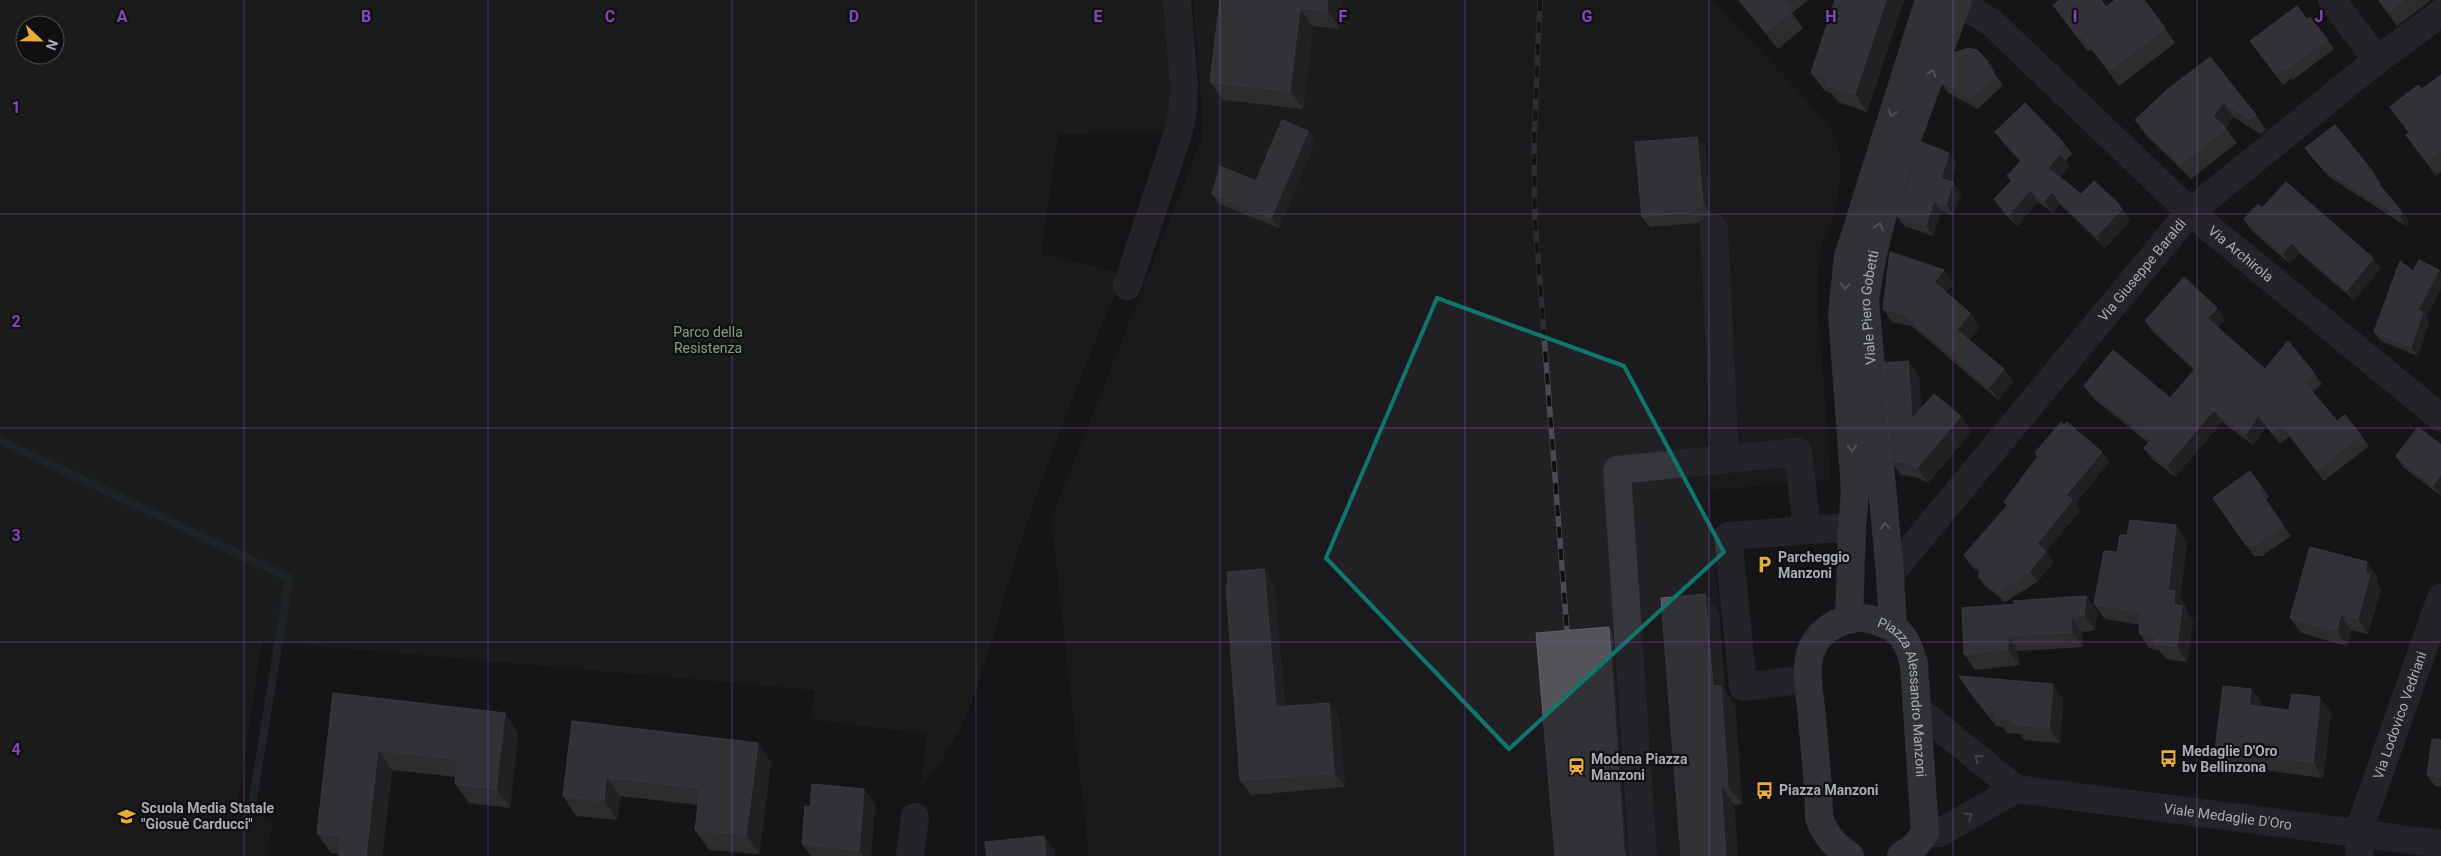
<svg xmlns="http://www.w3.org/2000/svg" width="2441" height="856" viewBox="0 0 2441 856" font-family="Roboto,sans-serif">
<rect width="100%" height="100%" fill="#151517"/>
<path fill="#212124" d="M1355 0H1711L1828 122 1841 156 1839 188 1834 214 1820 249 1817 297 1831 479 1710 490 1738 856H1089L1051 519 1168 226 1293 241 1359 70Z
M0 777 273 819 267 856H0Z"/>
<path fill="#1d251e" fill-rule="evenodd" d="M0 0H1171L1176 61 1167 131 1058 134 1041 254 1123 274C1088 357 1054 443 1025 529 1004 591 991 657 965 717 954 743 938 766 921 788L926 734 811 719 815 690 262 641 236 814 0 777ZM25 25H55V55H25Z
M1193 0H1355L1359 70 1293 241 1168 226 1201 140 1203 124Z"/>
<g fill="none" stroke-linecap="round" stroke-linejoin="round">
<path stroke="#2c343a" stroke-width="8" d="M0 440 289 578 253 799"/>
<g stroke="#36373c" stroke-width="28">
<path d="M2332 0 2377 60"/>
<path id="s1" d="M1958 1 1992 23 2190 212 2441 418"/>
<path d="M1714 228 1725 459"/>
<path d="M1127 286 1179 130 1183 108 1184 85 1177 0"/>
<path id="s2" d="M1890 574 2190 212 2377 60 2441 13"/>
<path d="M1808 679 1743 687 1728 536 1852 527"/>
<path id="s3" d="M1917 709 2016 789 2441 844"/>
<path d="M1925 833H1939L2016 789"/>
<path d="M910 856 915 817"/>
<path d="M1643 856 1617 470 1798 452 1807 530"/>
<path id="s4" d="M2360 856 2358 833 2441 598"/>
</g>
<g stroke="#52545b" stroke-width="28">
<path d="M1849 620 1852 527 1855 491 1842 314 1848 257 1929 0"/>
<path id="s5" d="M1893 627 1890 574 1865 301C1878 197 1924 99 1958 0"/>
<path id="s6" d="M1850 856C1834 845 1826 836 1819 818 1819 781 1814 744 1811 708 1809 691 1805 668 1811 651 1820 627 1848 613 1873 620 1901 628 1907 638 1914 664L1925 833 1915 846 1901 856"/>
</g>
<defs>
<path id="rail" d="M1540 0 1534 143 1535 220 1568 644"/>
</defs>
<use href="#rail" stroke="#494b51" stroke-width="5.5"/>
<use href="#rail" stroke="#101012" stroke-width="4" stroke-dasharray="11" stroke-linecap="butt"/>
</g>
<path fill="#49494f" d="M1220 0H1343L1340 29 1313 26 1303 109 1223 100 1210 82Z
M1738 0H1808L1792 13 1803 28 1778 49Z
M1835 0H1904L1867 112 1838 102 1831 93 1824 90 1811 73Z
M2378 0H2431L2397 26Z
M2053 5 2106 7 2165 28 2175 43 2119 86 2092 50 2088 52Z
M2307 19 2327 39 2334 49 2293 80 2292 78 2283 85 2250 41Z
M2210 57 2256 115 2266 130 2261 134 2233 117 2226 128 2237 143 2191 179 2146 135 2135 120Z
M1988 61 1995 72 1994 73 2003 85 1978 109 1948 93 1941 82Z
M2441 75V172L2436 176 2406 135 2409 133 2390 107 2422 89Z
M1308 131 1315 141 1279 228 1219 204 1212 194 1256 181Z
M1995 132 2063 142 2072 154 2065 161 2069 166 2060 177 2081 194 2119 204 2127 216V217L2130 221 2105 248 2060 204 2053 213 2038 202 2017 226 2002 211 1994 199 2011 181 2007 176 2020 161 2004 144Z
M1697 137 1705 147 1710 213 1699 223 1650 227 1642 217Z
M2305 148 2373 172 2381 183 2379 184 2409 222 2406 226 2329 177 2313 158Z
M1957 164 1951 181 1961 193 1953 215 1941 211 1933 236 1904 226 1897 216Z
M2262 208 2373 258 2380 269 2354 300 2299 253 2290 264 2251 230 2244 219Z
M2413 271 2441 273V288L2426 317 2429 322 2418 356 2381 341 2374 332Z
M1954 283 1946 292 1970 313 1980 326 1969 340 2004 369 2013 382 1998 400 1912 326 1892 322 1883 309Z
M2225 319 2217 327 2265 369 2314 373 2322 384 2312 392 2337 421 2361 435 2369 446 2324 481 2290 436 2280 444 2266 426 2253 445 2222 422 2175 477 2152 459 2144 448 2148 443 2092 397 2084 386 2170 398 2194 370 2153 332 2145 321Z
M1908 361 1919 376 1921 409 1961 416 1971 432 1928 483 1916 477 1901 475 1890 460Z
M2441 445V496L2403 467 2396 456Z
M2102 452 2109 462 2075 504 2080 511 2046 551 2053 562 2037 582 2005 602 1985 586 1978 576 1980 573 1971 566 1964 555 2007 506 2004 502 2038 457 2035 453Z
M2250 471 2269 497 2265 500 2291 536 2262 556H2254L2213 498Z
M2187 541 2180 597 2186 606 2185 610 2193 621 2187 662 2166 659 2159 650 2149 648 2139 633 2140 625 2105 619 2094 604 2117 552Z
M2378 578 2377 583 2381 589 2368 634 2351 630 2347 646 2301 633 2290 618Z
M1274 583 1285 706 1329 703 1339 717 1345 787 1251 795 1240 780Z
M1705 594 1719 614 1725 692 1735 705 1742 804 1734 805 1738 856H1681Z
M2086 596 2097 611 2095 630 2082 632 2083 647 2018 651 2019 665 1975 670 1964 654 2015 605 2013 601Z
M1959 676 2063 699 2060 743 2024 740 2020 734 2007 733 2003 727 1996 726 1969 692Z
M2251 689 2262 704V706L2289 710 2331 712 2323 778 2225 765 2215 750Z
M333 693 505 713 518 733 510 808 469 803 455 784 456 777 392 770 382 856H339L340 854 331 853 317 833Z
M572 721 758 743 771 762 759 854 709 850 695 830 698 805 620 796 617 820 576 816 563 796Z
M2441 740V787L2435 786 2427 775Z
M864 789 875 804 871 856H811L802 844 810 807Z"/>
<path fill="#303034" d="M1328 0H1343L1340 29 1327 11Z
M1886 0H1904L1867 112 1855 94Z
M1300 8 1313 26 1303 109 1290 91Z
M2223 102 2233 117 2223 131 2213 116Z
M1308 131 1315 141 1279 228 1271 218Z
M1697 137 1705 147 1710 213 1703 203Z
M1949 153 1957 164 1948 189 1941 178Z
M2060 154 2069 166 2057 180 2048 168Z
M1953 182 1961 193 1953 215 1946 204Z
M2030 190 2038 202 2017 226 2009 214Z
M2052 192 2060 204 2053 213 2044 201Z
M1934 201 1941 211 1933 236 1926 225Z
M2119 204 2127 216V217L2130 221 2105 248 2096 236Z
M2402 212 2409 222 2406 226 2399 215Z
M2292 243 2299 253 2290 264 2283 253Z
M2373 258 2380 269 2354 300 2347 290Z
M1944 270 1954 283 1944 295 1934 282Z
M2439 270 2441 273V288L2426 317 2429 322 2418 356 2411 347 2418 310Z
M2217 308 2225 319 2215 329 2207 318Z
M1970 313 1980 326 1966 343 1957 330Z
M1908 361 1919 376 1923 434 1912 419Z
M2004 369 2013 382 1998 400 1989 387Z
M2214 410 2222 422 2175 477 2167 465Z
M2258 415 2266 426 2253 445 2246 434Z
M1961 416 1971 432 1928 483 1917 468Z
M2102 452 2109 462 2075 504 2080 511 2046 551 2053 562 2037 582 2030 571 2037 544 2066 495Z
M2441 474V496L2433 486Z
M2176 525 2187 541 2180 597 2186 606 2185 610 2193 621 2187 662 2177 646 2168 590Z
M2367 562 2378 578 2377 583 2381 589 2368 634 2358 619 2365 573Z
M1264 569 1274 583 1286 721 1276 707Z
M1705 594 1719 614 1725 692 1735 705 1742 804 1728 785 1713 686Z
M2086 596 2097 611 2095 630 2084 615Z
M2341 614 2351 630 2347 646 2337 630Z
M2071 617 2082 632 2083 647 2072 632Z
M1609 627 1612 633 1627 856H1626L1624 852Z
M2008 635 2018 651 2019 665 2008 649Z
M2053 684 2063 699 2060 743 2049 728Z
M2251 689 2262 704 2260 720 2249 705Z
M2320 697 2331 712 2323 778 2313 762Z
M1329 703 1339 717 1345 787 1334 773Z
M505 713 518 733 510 808 496 789Z
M758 743 771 762 759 854 746 835Z
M378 750 392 770 382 856H366Z
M606 777 620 796 617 820 604 801Z
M1721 785 1734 805 1738 856H1726Z
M864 789 875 804 871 856H864L859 850Z
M1044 836 1055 851V856H1046Z"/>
<path fill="#53545a" stroke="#616269" d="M1220 0H1328L1327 11 1300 8 1290 91 1210 82Z
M1740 0H1783L1791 11 1766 32Z
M1835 0H1886L1855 94 1826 85 1828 78 1811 73Z
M2060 0H2101L2106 7 2115 0H2144L2165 28 2109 70 2081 35 2078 37 2053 5Z
M2379 0H2403L2388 12Z
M2297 6 2307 19 2310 17 2327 39 2286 69 2285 68 2276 74 2250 41Z
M1968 48 1977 50 1988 61 1985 64 1995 75 1970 98 1941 82 1951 54Z
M2210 57 2256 115 2250 119 2223 102 2213 116 2226 128 2180 164 2135 120 2167 90Z
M2441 75V149L2426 161 2406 135 2410 133 2390 107 2418 85 2422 89Z
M2025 103 2063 142 2055 150 2060 154 2048 168 2081 194 2094 181 2119 204 2118 206 2122 209 2096 236 2052 192 2044 201 2030 190 2009 214 1994 199 2012 181 2007 176 2022 160 1995 132Z
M1282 120 1308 131 1271 218 1212 194 1220 166 1256 181Z
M2335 125 2373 172 2371 175 2402 212 2399 215 2321 167 2305 148Z
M1697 137 1703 203 1691 212 1642 217 1635 142Z
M1921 142 1949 153 1941 178 1953 182 1946 204 1934 201 1926 225 1897 216Z
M2286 182 2373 258 2347 290 2292 243 2283 253 2244 219 2258 204 2262 208Z
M1890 252 1944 270 1934 282 1970 313 1957 330 2004 369 1989 387 1903 313 1883 309Z
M2419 260 2439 270 2418 310 2423 312 2411 347 2374 332 2400 261 2413 271Z
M2184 277 2217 308 2207 318 2265 369 2288 341 2314 373 2303 381 2337 421 2345 415 2361 435 2316 470 2282 425 2272 433 2258 415 2246 434 2214 410 2167 465 2144 448 2151 440 2084 386 2113 350 2170 398 2196 368 2145 321Z
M1908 361 1912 419 1934 394 1961 416 1917 468 1905 462 1890 460 1884 363Z
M2061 422 2064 425 2067 422 2102 452 2066 495 2072 500 2037 544 2046 551 2030 571 1998 592 1978 576 1982 570 1964 555 2008 505 2004 502 2038 456 2035 453Z
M2418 427 2441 445V474L2433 486 2396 456Z
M2250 471 2261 486 2258 489 2283 525 2254 545H2246L2213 498Z
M2130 520 2176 525 2168 590 2175 591 2173 604 2182 606 2177 646 2155 644 2156 636 2139 633 2141 612 2094 604 2104 551 2117 552 2120 535H2127Z
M2310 547 2367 562 2365 573 2370 574 2358 619 2341 614 2337 630 2290 618Z
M1264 569 1276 707 1329 703 1334 773 1240 780 1226 585H1228L1227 572Z
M1705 594 1713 686H1721L1728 785H1721L1726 856H1681L1661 598Z
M2086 596 2084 615 2071 617 2072 632 2008 635V649L1964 654 1962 608 2016 604 2013 601Z
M1609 627 1624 852 1626 856H1555L1536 633Z
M1959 676 2053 684 2049 728 2013 724V719L1996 718V712L1986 711Z
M2223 686 2251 689 2249 705 2289 710 2292 694 2320 697 2313 762 2215 750Z
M333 693 505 713 496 789 455 784 458 759 378 750 366 856H339L341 836 317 833Z
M572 721 758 743 746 835 695 830 700 788 606 777 604 801 563 796Z
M2432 739 2441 740V777L2427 775Z
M812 784 864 789 859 850 802 844 805 806 810 807Z
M1044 836 1046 856H987L985 842Z"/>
<defs><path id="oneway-chevron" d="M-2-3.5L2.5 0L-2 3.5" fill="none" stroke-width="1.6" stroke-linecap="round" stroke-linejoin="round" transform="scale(1.25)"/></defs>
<g stroke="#979aa5">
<use href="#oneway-chevron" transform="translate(1932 73) rotate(-70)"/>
<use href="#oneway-chevron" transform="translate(1892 113) rotate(108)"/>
<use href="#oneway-chevron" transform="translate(1879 226) rotate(-74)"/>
<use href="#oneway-chevron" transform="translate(1845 286) rotate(96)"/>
<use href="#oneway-chevron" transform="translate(1852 448) rotate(86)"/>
<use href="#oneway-chevron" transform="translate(1885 526) rotate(-95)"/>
</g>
<g stroke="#757780">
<use href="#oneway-chevron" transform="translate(1978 758) rotate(-141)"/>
<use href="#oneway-chevron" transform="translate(1969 816) rotate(-30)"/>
</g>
<path d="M0 0H2441V856H0ZM1437 298 1624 366 1724 552 1509 749 1326 558Z" fill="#151517" fill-opacity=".55" fill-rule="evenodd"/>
<path fill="none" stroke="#0f766e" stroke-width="4" stroke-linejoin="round" d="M1437 298 1624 366 1724 552 1509 749 1326 558Z"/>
<path fill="none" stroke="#8446bd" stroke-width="1" stroke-opacity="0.55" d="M244 0V856M488 0V856M732 0V856M976 0V856M1220 0V856M1465 0V856M1709 0V856M1953 0V856M2197 0V856M0 214H2441M0 428H2441M0 642H2441"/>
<defs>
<symbol id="parking-bare" viewBox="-9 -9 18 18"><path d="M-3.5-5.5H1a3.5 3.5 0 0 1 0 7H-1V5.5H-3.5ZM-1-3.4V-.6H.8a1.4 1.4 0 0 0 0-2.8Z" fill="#ebad39" stroke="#101012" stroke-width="2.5" paint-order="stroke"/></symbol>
<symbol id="bus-bare" viewBox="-9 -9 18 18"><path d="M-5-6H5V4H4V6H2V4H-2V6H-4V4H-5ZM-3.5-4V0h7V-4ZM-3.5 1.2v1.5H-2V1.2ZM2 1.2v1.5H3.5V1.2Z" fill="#ebad39" stroke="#101012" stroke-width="2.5" paint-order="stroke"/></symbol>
<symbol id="station-bare" viewBox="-9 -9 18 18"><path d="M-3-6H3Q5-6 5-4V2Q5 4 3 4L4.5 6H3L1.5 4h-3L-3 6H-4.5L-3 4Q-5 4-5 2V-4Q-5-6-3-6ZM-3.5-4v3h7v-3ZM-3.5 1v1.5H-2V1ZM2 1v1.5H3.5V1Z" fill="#ebad39" stroke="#101012" stroke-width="2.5" paint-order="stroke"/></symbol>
<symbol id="school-bare" viewBox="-9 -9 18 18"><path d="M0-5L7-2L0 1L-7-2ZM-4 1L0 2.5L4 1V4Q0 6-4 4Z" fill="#ebad39" stroke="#101012" stroke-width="2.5" paint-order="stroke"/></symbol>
</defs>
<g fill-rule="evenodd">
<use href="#parking-bare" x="1752" y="552" width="25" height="25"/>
<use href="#bus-bare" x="2156" y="746" width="25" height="25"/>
<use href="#station-bare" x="1564" y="754" width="25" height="25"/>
<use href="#bus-bare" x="1752" y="778" width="25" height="25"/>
<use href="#school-bare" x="114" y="804" width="25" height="25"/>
</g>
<g text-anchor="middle" stroke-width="4.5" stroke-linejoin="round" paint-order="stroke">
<g font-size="14" fill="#a8acb7" stroke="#101012">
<text dy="5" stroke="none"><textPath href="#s1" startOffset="380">Via Archirola</textPath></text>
<text dy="5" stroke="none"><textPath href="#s2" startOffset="395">Via Giuseppe Baraldi</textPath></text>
<text dy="5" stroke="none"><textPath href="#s5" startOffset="321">Viale Piero Gobetti</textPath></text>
<text dy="5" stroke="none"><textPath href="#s6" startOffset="385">Piazza Alessandro Manzoni</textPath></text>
<text dy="5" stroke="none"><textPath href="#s4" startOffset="148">Via Lodovico Vedriani</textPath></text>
<text dy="5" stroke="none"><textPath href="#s3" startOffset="341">Viale Medaglie D'Oro</textPath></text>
</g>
<g font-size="14" fill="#7fa181" stroke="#101012">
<text x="708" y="337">Parco della<tspan x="708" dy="16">Resistenza</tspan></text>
</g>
<g font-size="14" font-weight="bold" fill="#a8acb7" stroke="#101012" text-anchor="start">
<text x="1778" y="562">Parcheggio<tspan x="1778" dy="16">Manzoni</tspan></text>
<text x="2182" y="756">Medaglie D'Oro<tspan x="2182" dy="16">bv Bellinzona</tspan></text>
<text x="1591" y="764">Modena Piazza<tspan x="1591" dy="16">Manzoni</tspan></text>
<text x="1779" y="795">Piazza Manzoni</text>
<text x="141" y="813">Scuola Media Statale<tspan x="141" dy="16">"Giosuè Carducci"</tspan></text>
</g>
</g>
<g font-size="16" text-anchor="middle" font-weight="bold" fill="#8446bd" stroke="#101012" stroke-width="4.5" stroke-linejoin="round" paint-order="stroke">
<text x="122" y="22">A</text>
<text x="366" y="22">B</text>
<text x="610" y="22">C</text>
<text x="854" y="22">D</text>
<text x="1098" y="22">E</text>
<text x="1343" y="22">F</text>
<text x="1587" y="22">G</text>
<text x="1831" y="22">H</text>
<text x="2075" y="22">I</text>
<text x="2319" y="22">J</text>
<text x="16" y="113">1</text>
<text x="16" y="327">2</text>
<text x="16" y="541">3</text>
<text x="16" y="755">4</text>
</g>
<g transform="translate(40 40) rotate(112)"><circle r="24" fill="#101012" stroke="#4d4e54"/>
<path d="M0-4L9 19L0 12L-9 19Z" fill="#ebad39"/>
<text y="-8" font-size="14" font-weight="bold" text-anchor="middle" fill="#a8acb7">N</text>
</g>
</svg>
